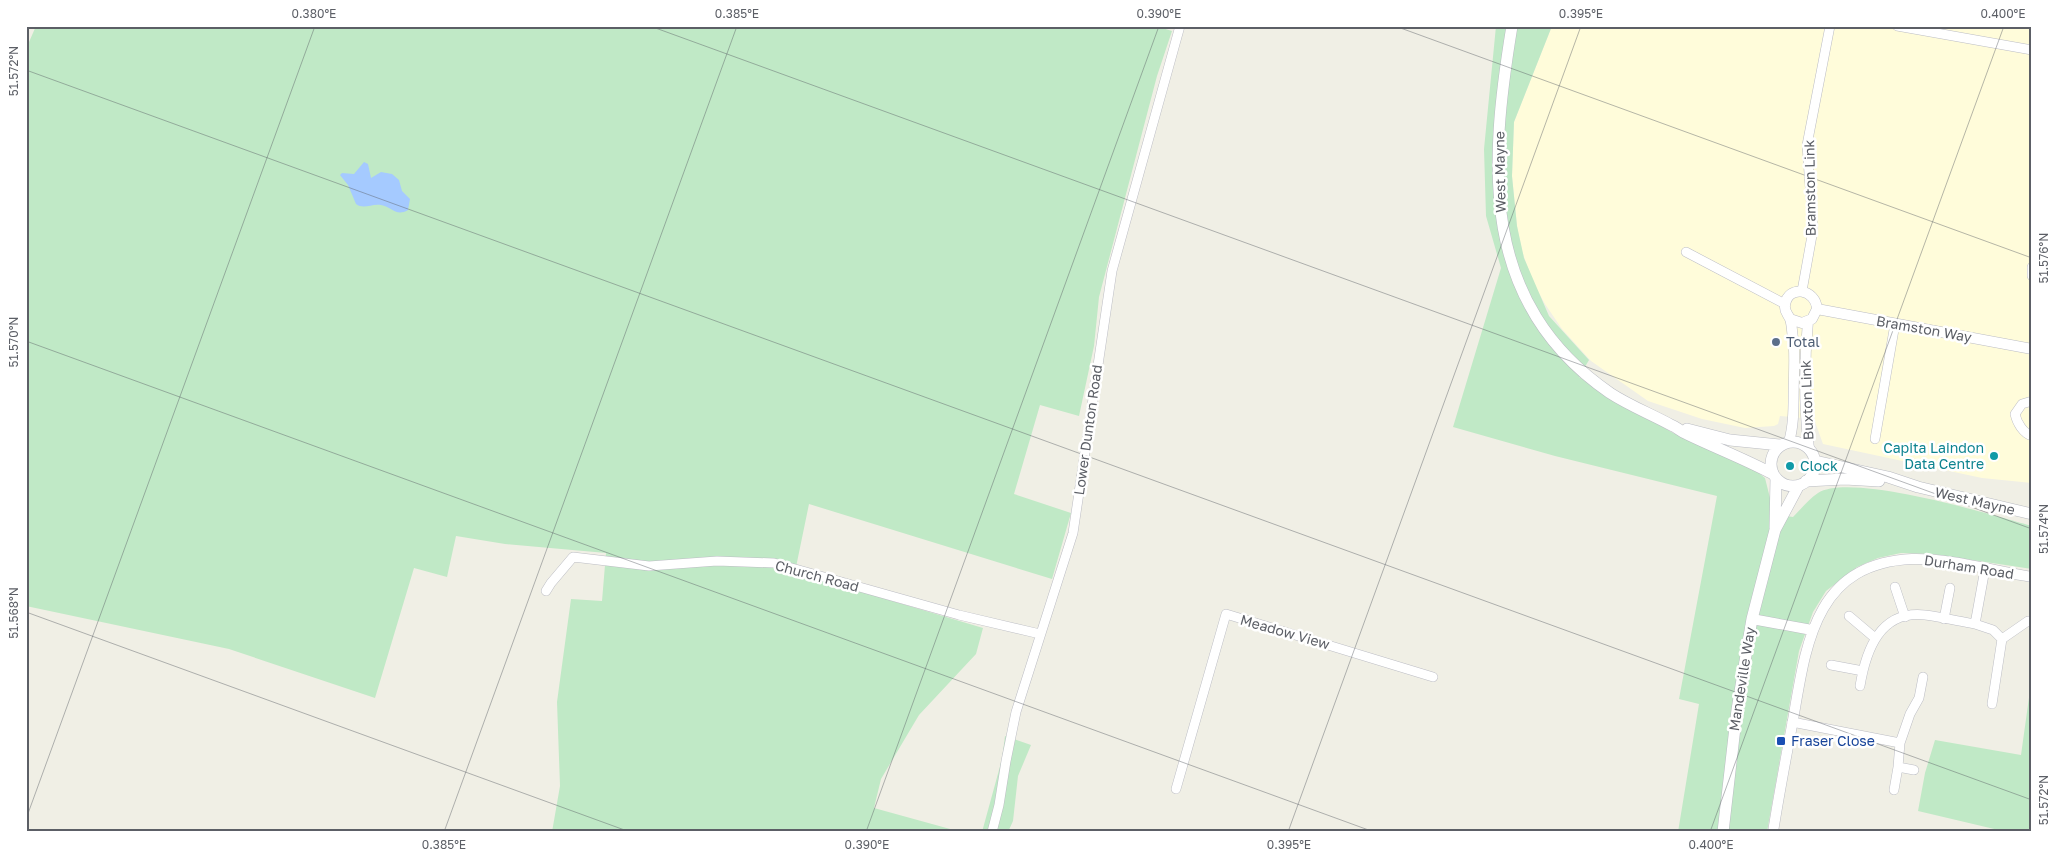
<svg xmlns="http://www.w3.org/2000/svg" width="2058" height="858" viewBox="0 0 2058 858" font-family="'Golos Text',sans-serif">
<rect width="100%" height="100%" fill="#f0efe5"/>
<path fill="#fffcda" d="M1552 26H2032V483L1982 478 1823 444 1814 419 1780 416 1778 424 1774 426 1745 428 1702 419 1648 401 1591 361 1562 329 1545 304 1533 282 1522 251 1517 226 1512 176 1514 122Z"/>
<path fill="#c0e9c6" d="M36 26H1156L1172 31 1157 76 1099 297 1094 346 1079 416 1040 405 1014 494 1071 513 1052 579 809 504 795 572 983 628 976 654 919 715 881 779 874 808 961 832H552L560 786 557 702 571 599 602 601 606 553 505 544 456 536 447 577 414 568 375 698 229 649 26 606V49Z
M1496 26H1552L1514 122 1512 176 1517 226 1524 258 1549 316 1589 360 1579 377 1673 433 1749 465 1765 478 1774 514 1793 517C1801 509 1809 499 1818 493 1851 472 1992 515 2032 526V569L1932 554 1901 553 1878 558 1857 567 1826 591 1813 612 1799 651 1767 832H1678L1699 704 1679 699 1717 496 1555 456 1453 427 1501 268 1486 216 1484 149Z
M2032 676V832H2007L1918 811 1925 773 1935 740 2021 755Z
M1005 736 1031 745 1018 776 1013 821 1008 832H982L1002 759Z"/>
<path fill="#a5caff" d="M364 162 368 164 371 178 381 172 392 174 399 180 402 191 410 199 408 210C396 217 392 207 381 205 372 203 364 210 356 204L348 185 340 175 342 173 354 174Z"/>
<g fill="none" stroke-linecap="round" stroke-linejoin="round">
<defs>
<path id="minor" d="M1897 26 2032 50
M1686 252 1785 304
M2032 267V276
M1802 291 1813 230 1807 145 1830 26
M2032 401 2022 404 2015 414C2017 423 2023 433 2032 436
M1875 439 1895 324
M1985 569 1975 624 1993 630 2002 639 1992 704
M1895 587 1905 617
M546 591 551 583 573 557 649 566 717 561 774 563 959 615 1040 634
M1849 616 1875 638
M1944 619 1950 588
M2002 639 2028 621
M1831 665 1863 671
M1860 686C1866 650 1880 610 1925 615 1941 617 1958 621 1975 624
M1792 722 1900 743
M1914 770 1898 767 1900 743 1910 714 1919 698 1923 677
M1176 789 1226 614 1433 677
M1894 790 1898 767
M992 832 999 805 1006 761 1016 712 1073 533 1112 271 1180 26"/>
<path id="tertiary" d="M1817 309 2032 349
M1808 321C1804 364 1804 407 1809 449
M1789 442C1795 421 1793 399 1794 377 1794 364 1795 351 1793 338 1792 333 1792 324 1790 319 1788 314 1784 312 1785 305 1788 284 1816 289 1817 309L1812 319 1802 323 1790 319
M1752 619 1812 630
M1773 832C1779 794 1786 757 1793 720 1806 644 1815 563 1912 559 1949 558 1995 571 2032 577"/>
<path id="secondary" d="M1512 26C1489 165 1479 303 1610 393 1630 406 1651 414 1671 425 1677 427 1681 432 1687 434 1716 448 1745 459 1773 474
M1687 429 1730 440 1780 445
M1771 464a22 22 0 1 1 44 0a22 22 0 1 1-44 0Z
M1815 461 1888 477 1918 487 2032 514
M1806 481 1845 479 1879 481
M1775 528 1776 478
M1723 832 1737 710 1752 619 1775 530 1799 485"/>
</defs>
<use href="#minor" stroke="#bcbdc4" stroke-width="10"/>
<use href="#tertiary" stroke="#bcbdc4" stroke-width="11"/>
<use href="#secondary" stroke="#babcc3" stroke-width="12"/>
<use href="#minor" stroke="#fff" stroke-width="9"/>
<use href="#tertiary" stroke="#fff" stroke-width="10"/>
<use href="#secondary" stroke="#fff" stroke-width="11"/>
</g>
<path fill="none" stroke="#5c5f66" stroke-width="1" stroke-opacity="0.45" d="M650 26 2032 529M1395 26 2032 258M26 70 2032 800M26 341 1374 832M26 612 630 832M26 819 315 26M444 832 737 26M866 832 1159 26M1288 832 1581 26M1710 832 2004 26"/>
<circle fill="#5c6f8a" stroke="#fff" stroke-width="2" cx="1776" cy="342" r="5"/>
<g fill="#0f9aa8" stroke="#fff" stroke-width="2">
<circle cx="1994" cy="456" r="5"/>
<circle cx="1790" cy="466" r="5"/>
</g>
<rect fill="#1a4fb4" stroke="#fff" stroke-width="2" x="1776" y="736" width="10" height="10" rx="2.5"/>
<g text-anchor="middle" stroke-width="5" stroke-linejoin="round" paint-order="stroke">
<g font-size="14" fill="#5c5f66" stroke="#fff">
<text transform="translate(1500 172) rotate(-91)" y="5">West Mayne</text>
<text transform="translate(1810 188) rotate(-91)" y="5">Bramston Link</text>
<text transform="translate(1924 329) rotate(10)" y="5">Bramston Way</text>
<text transform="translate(1807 400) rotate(-92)" y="5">Buxton Link</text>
<text transform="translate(1088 430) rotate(-82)" y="5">Lower Dunton Road</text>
<text transform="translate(1975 501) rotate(13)" y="5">West Mayne</text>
<text transform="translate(1969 567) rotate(9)" y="5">Durham Road</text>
<text transform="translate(817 576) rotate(15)" y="5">Church Road</text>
<text transform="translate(1285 632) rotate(16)" y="5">Meadow View</text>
<text transform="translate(1742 679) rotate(-81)" y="5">Mandeville Way</text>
</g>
<g font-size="14" fill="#4e5e75" stroke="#fff" text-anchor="start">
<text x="1786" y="347">Total</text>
</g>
<g font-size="14" fill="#0d838f" stroke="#fff" text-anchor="end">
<text x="1984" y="453">Capita Laindon<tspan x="1984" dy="16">Data Centre</tspan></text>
<text x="1800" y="471" text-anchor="start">Clock</text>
</g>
<g font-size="14" fill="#164399" stroke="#fff" text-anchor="start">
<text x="1791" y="746">Fraser Close</text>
</g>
</g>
<rect width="2058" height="858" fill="none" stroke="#ffffff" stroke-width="55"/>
<rect x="28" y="28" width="2002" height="802" fill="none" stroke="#5c5f66" stroke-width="2"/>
<g font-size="12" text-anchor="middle" fill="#5c5f66">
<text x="314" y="18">0.380°E</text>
<text x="737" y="18">0.385°E</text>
<text x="1159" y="18">0.390°E</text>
<text x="1581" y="18">0.395°E</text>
<text x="2003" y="18">0.400°E</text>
<text transform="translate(14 71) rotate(-90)" y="4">51.572°N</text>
<text transform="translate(2044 258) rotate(-90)" y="4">51.576°N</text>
<text transform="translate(14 342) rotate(-90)" y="4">51.570°N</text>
<text transform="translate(2044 529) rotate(-90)" y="4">51.574°N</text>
<text transform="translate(14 613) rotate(-90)" y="4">51.568°N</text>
<text transform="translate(2044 800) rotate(-90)" y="4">51.572°N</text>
<text x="444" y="849">0.385°E</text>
<text x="867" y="849">0.390°E</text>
<text x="1289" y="849">0.395°E</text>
<text x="1711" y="849">0.400°E</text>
</g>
</svg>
